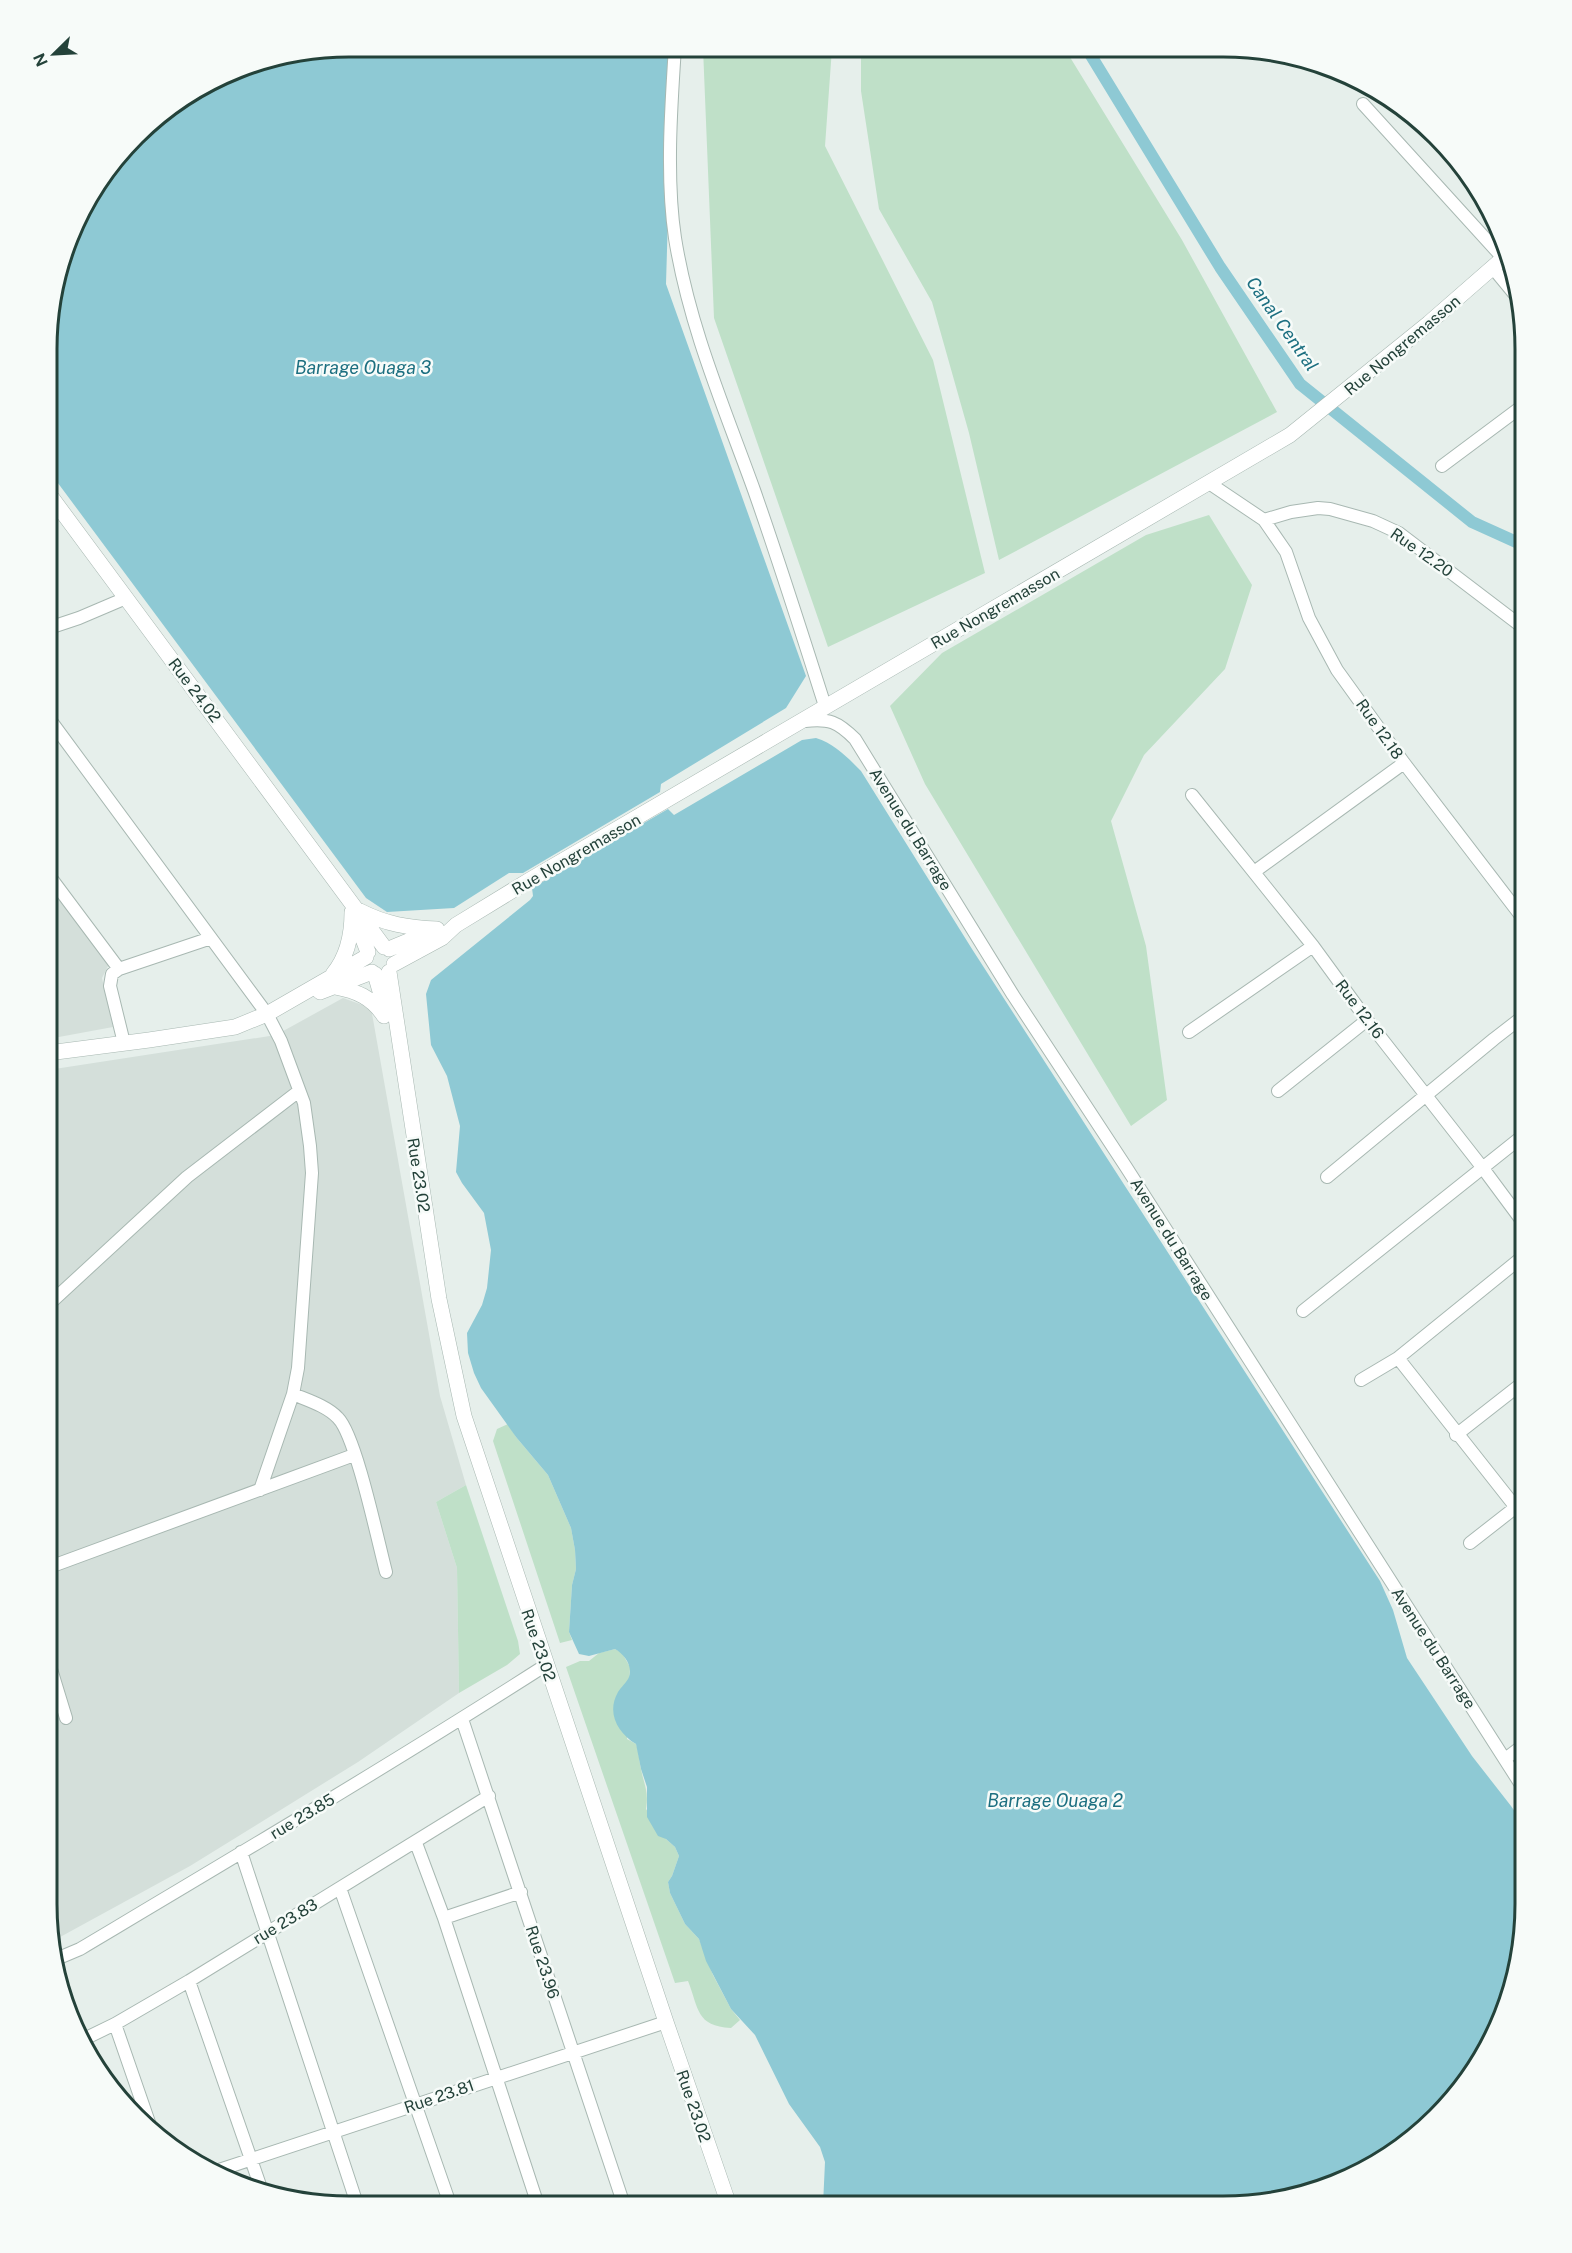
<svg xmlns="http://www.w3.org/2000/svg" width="1572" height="2253" viewBox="0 0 1572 2253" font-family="'Public Sans',sans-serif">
<rect width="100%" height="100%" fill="#e6efeb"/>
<path fill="#d4dfda" d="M48 884 109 964 102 978 113 1027 48 1039Z
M343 998 371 1008 440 1396 466 1485 436 1502 457 1568 459 1693 358 1762 190 1866 51 1942 47 1905 48 1070 276 1035Z"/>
<path fill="#bfe0c8" d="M703 48H832L825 146 933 360 985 573 828 647 714 318Z
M861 48 1065 49 1182 240 1277 412 999 560 969 433 932 302 879 209 861 91Z
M1209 515 1252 585 1225 669 1144 755 1111 821 1146 946 1167 1100 1131 1126 925 784 890 706 942 653 1146 535Z
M508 1424 516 1437 548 1475 571 1528 575 1550 576 1569 572 1585 569 1632 572 1640 560 1643 493 1441 497 1429Z
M466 1485 518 1641 520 1654 507 1665 459 1693 457 1568 436 1502Z
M615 1649 622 1653 630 1667 627 1739 636 1744C639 1752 639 1760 641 1769 644 1785 649 1791 646 1809L666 1839 675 1847 679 1856 672 1876 668 1882 670 1893 685 1924 699 1939 713 1975 731 2009 740 2020 731 2028C696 2026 699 2009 688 1981L675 1983 566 1667 580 1661H589L599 1653Z"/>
<path fill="#8ec9d4" d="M349 47H673L666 284 806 676 786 708 661 784 660 792 523 873H509L454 908 387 912 366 898 49 471V309L87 198 150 121 251 63Z
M816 738C835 744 847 757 861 771L972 949 1380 1581 1393 1610 1407 1658 1472 1756 1511 1806 1525 1826V1925L1509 2002 1474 2073 1422 2132 1357 2175 1283 2201 1224 2206 823 2205 825 2162 820 2147 789 2104 755 2035 731 2009 706 1961 699 1939 685 1924 670 1893 668 1882 672 1876 679 1856 675 1847 666 1839 658 1836 647 1817V1787L641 1769 636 1744C618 1733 606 1713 618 1692 621 1687 627 1682 629 1677 633 1666 624 1654 615 1649L589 1656 579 1654 569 1632 572 1585 576 1569 575 1550 571 1528 548 1475 516 1437 481 1388 474 1373 468 1353 467 1333 482 1305 487 1288 491 1250 484 1213 462 1183 456 1172 460 1126 447 1076 431 1045 426 994 431 980 530 900 533 896 532 888 668 809 674 815 802 740Z"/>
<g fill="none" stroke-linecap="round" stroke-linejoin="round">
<path stroke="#8ec9d4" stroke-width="12" d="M1087 49 1220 267 1300 384 1472 522 1525 546"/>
<defs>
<path id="minor" d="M675 47C671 107 666 179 675 238 689 326 724 407 754 490 779 561 802 634 825 706
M1363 104 1503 258
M1493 268 1521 302
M1442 466 1525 404
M1209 483 1264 520 1291 512 1318 508 1330 509 1373 521 1399 533 1525 629
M1264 520 1286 552 1309 618 1337 670 1404 763 1525 921
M49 628 79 618 126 598
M48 717 267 1014 281 1041 304 1103 310 1146 312 1173 298 1368 293 1394 260 1490
M805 721C829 718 838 722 855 739L1013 995 1126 1167 1525 1791
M1192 795 1313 946 1367 1020 1482 1167 1525 1225
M1254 872 1404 763
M48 874 119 969
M1189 1032 1313 946
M124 1043 110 986 112 974 119 969 211 938
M1278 1091 1367 1020
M1327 1177 1494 1039 1525 1015
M47 1306 187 1177 299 1091
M1303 1311 1525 1134
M1398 1358 1525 1519
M1361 1380 1398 1358 1525 1255
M293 1394C307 1400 327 1406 338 1418 356 1436 378 1542 386 1572
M1456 1435 1525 1381
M1470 1543 1525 1500
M47 1568 354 1455
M47 1656 66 1718
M462 1719 624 2205
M1505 1759 1525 1744
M416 1843 444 1918 538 2205
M241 1852 357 2204
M340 1888 450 2204
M444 1918 521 1892
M54 1960 80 1949C236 1856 393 1763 546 1665
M189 1981 262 2191
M115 2024 152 2131
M80 2041 115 2024 189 1981 489 1796
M213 2172 666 2022"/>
<path id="tertiary" d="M49 494 384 947
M360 911C385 924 409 928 437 929
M354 916 368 952
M389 949 430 932
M394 964 442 938 456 925 528 881 1290 435 1429 323 1508 254
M389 972 439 1299 464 1416 666 2022 729 2205
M333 974C348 956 352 934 352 912
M375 974 384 1005
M335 987C356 991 372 997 384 1016
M320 992 372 972
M48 1053 149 1040 235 1027 267 1014 366 957"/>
</defs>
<use href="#minor" stroke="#a8b8b2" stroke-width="14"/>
<use href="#tertiary" stroke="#a8b8b2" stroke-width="16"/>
<use href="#minor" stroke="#fff" stroke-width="12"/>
<use href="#tertiary" stroke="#fff" stroke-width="15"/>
</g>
<g text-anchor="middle" stroke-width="5" stroke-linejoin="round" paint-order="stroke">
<g font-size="16" fill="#24423a" stroke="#f7fbf9">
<text transform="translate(1402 345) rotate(-40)" y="6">Rue Nongremasson</text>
<text transform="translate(1422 552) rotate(35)" y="6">Rue 12.20</text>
<text transform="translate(995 608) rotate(-30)" y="6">Rue Nongremasson</text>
<text transform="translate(195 690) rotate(53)" y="6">Rue 24.02</text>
<text transform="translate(1380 729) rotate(55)" y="6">Rue 12.18</text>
<text transform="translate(911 829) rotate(58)" y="6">Avenue du Barrage</text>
<text transform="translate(576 854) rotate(-30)" y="6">Rue Nongremasson</text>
<text transform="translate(1360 1009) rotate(53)" y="6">Rue 12.16</text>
<text transform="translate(419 1175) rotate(81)" y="6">Rue 23.02</text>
<text transform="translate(1172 1239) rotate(58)" y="6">Avenue du Barrage</text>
<text transform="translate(539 1645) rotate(71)" y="6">Rue 23.02</text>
<text transform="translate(1434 1648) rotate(57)" y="6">Avenue du Barrage</text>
<text transform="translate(302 1816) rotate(-31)" y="6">rue 23.85</text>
<text transform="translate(285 1921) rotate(-31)" y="6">rue 23.83</text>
<text transform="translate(543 1962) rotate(72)" y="6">Rue 23.96</text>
<text transform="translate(439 2096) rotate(-19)" y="6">Rue 23.81</text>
<text transform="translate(694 2106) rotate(71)" y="6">Rue 23.02</text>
</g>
<g font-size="18" font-style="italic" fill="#1c6f80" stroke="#f7fbf9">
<text transform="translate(1282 324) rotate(55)" y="6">Canal Central</text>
<text x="363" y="374">Barrage Ouaga 3</text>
<text x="1055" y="1807">Barrage Ouaga 2</text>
</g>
</g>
<path d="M0 0H1572V2253H0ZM349 57H1223A292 292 0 0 1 1515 349V1904A292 292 0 0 1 1223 2196H349A292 292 0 0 1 57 1904V349A292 292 0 0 1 349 57Z" fill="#f7fbf9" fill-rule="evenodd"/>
<path fill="none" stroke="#24423a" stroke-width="3" d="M349 57H1223A292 292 0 0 1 1515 349V1904A292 292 0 0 1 1223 2196H349A292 292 0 0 1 57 1904V349A292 292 0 0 1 349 57Z"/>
<g transform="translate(54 54) rotate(246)" stroke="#f7fbf9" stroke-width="4.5" paint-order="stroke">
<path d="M0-4.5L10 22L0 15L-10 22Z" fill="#24423a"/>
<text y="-9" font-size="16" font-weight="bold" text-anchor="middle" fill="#24423a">N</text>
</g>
</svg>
